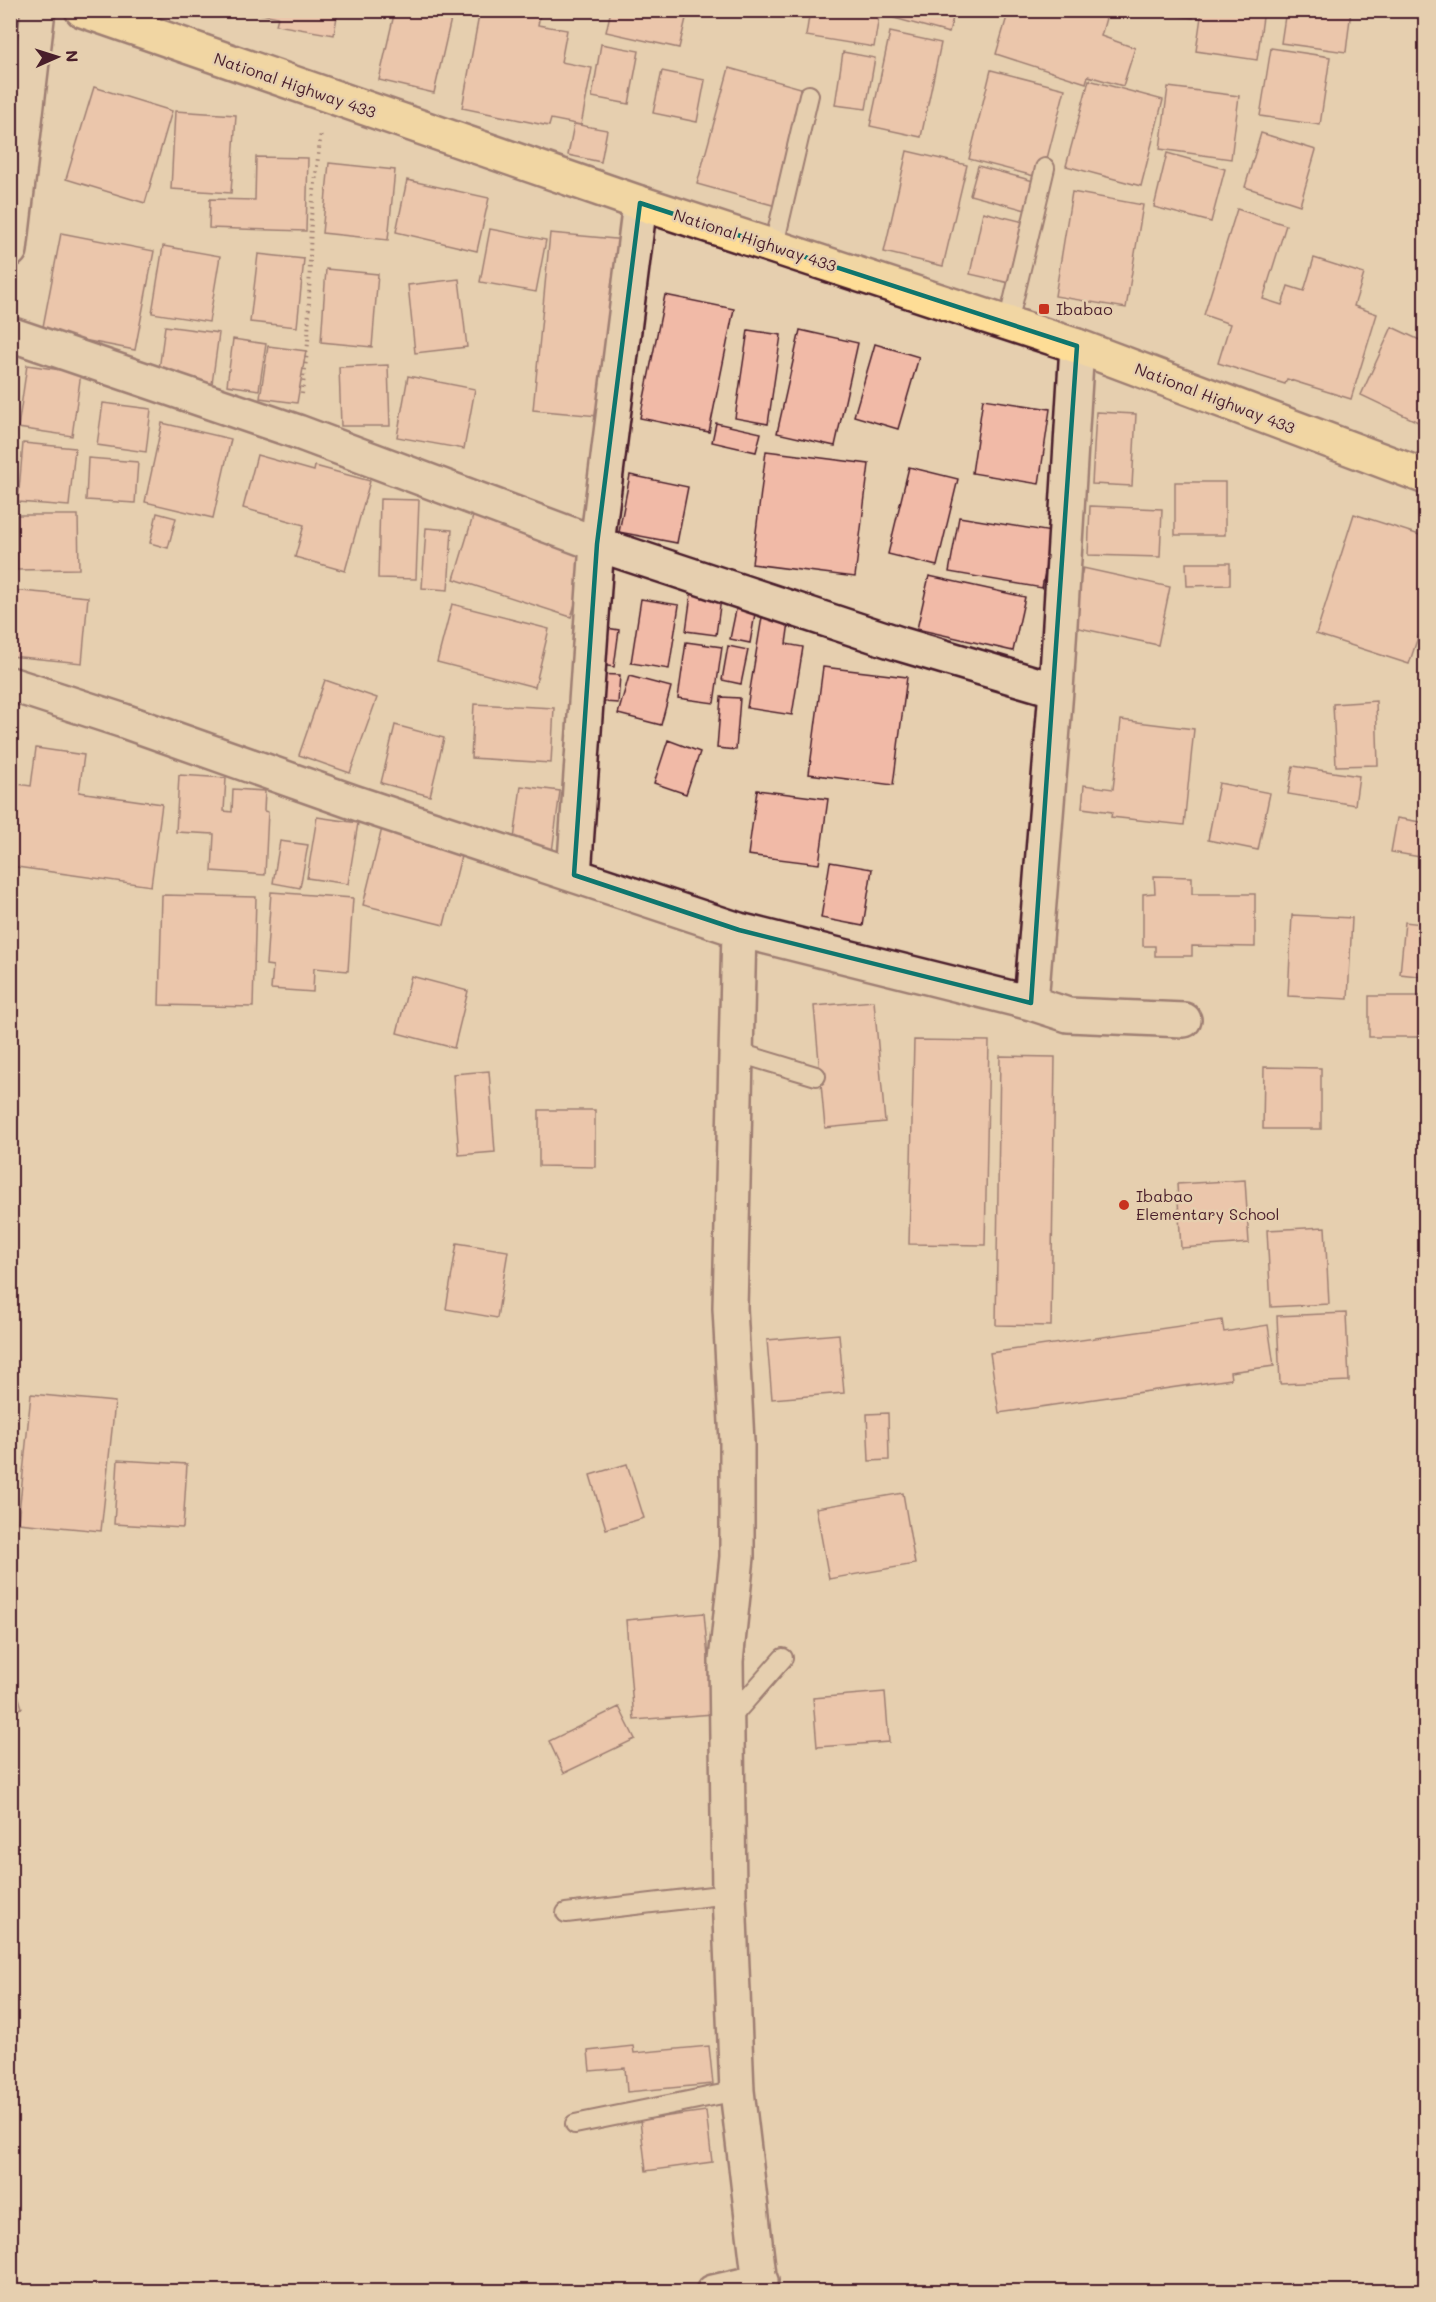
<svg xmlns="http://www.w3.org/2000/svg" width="1436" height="2302" viewBox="0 0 1436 2302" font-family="Mali,sans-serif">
<rect width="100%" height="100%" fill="#e6cfaf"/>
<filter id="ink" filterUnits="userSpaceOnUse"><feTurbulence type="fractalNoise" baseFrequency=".0167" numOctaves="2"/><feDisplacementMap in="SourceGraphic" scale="12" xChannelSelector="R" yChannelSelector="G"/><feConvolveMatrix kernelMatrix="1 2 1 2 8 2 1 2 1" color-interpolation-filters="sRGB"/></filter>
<g filter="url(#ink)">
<path fill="#f1baa7" stroke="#4a1f2b" stroke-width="1.5" d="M253 10H338L334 35 276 25 278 17 252 12Z
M395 10H453L434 93 379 80Z
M480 10H541L538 25 567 30 561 62 592 68 581 125 551 119 549 126 462 108Z
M611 10H688L679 48 606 32Z
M810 10H880L874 47 806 36Z
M896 10H955L949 33 894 18Z
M1009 10 1108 11 1101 36 1135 48 1123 86 1088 76 1086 83 996 54Z
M1158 10H1194L1193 18 1158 13Z
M1202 10H1264L1257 60 1196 51Z
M1286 10H1351L1346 52 1281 43Z
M890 32 941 43 921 137 870 126Z
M601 44 639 51 629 104 592 97Z
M1271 48 1330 57 1320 125 1260 116Z
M843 52 875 58 866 109 835 105Z
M729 68 808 90 776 206 697 184Z
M991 70 1065 89 1042 178 969 159Z
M662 71 705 80 697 122 653 113Z
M1089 80 1163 100 1141 186 1066 166Z
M94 87 172 111 145 203 66 179Z
M1168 87 1239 96 1231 159 1160 149Z
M175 111 236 115 231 193 171 189Z
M574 124 607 130 601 162 568 155Z
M1261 133 1316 150 1300 205 1245 187Z
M907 151 967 165 943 266 884 252Z
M1167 153 1225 169 1211 222 1154 207Z
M256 157 308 158 306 231 209 228 210 199 255 200Z
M329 163 395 170 388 240 322 233Z
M978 166 1041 183 1033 212 970 195Z
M407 180 489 198 477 251 396 232Z
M1072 192 1143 205 1126 308 1055 296Z
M1237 209 1286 225 1263 299 1282 305 1288 286 1304 291 1314 258 1364 274 1354 306 1377 314 1351 399 1287 379 1285 384 1218 363 1230 324 1204 315Z
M983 212 1028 223 1014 284 970 274Z
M490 229 546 240 536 292 480 282Z
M61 233 154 251 135 350 42 332Z
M550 233 626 240 609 417 533 410Z
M163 246 220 256 209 322 152 313Z
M258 254 304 259 297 327 250 322Z
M326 269 378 274 372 347 321 342Z
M459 279 467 347 415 353 408 285Z
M665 295 734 309 709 432 640 418Z
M165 326 219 333 212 384 158 377Z
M1392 327 1426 343V405L1418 422 1361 395Z
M748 330 781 335 768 424 735 418Z
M800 330 858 343 835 446 777 433Z
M233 339 266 344 259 390 227 385Z
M875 344 919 357 898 429 854 416Z
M268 346 306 351 297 403 260 398Z
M27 365 81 373 72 436 18 428Z
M388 365 390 426H341L339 367Z
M408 376 475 389 464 449 397 437Z
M983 399 1050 409 1039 484 972 473Z
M103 403 151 409 146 452 97 445Z
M1096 412 1136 414 1132 486 1092 484Z
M162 423 231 439 213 518 145 502Z
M716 423 761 433 756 452 712 442Z
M23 443 75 448 69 506 18 502Z
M766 451 869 464 855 577 752 564Z
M257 455 314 471 315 466 370 481 345 571 295 557 304 525 243 508Z
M88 458 138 462 135 503 86 500Z
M909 467 958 479 937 566 888 554Z
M630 475 688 487 677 543 619 532Z
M1175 482H1225V535H1175Z
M380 499 419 500 416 579 378 578Z
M1090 506 1162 509 1160 557 1088 555Z
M157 513 176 518 168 548 150 543Z
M474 513 592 550 571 617 454 579Z
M1354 514 1426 537V613L1409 664 1316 634Z
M17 515H78L79 569 17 570Z
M959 517 1052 532 1042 588 949 572Z
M426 528 452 530 448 590 422 588Z
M1186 563H1230V585L1187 586Z
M1083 568 1170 587 1158 645 1070 626Z
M929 576 1025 597 1013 651 917 629Z
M692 587 722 591 716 635 686 631Z
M10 590 88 597 82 663 10 656Z
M641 599 679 605 669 669 631 663Z
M452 604 549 629 535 687 437 662Z
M737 605 756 608 750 643 730 639Z
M762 617 789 622 786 644 803 647 792 715 747 708Z
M600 627 619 630 614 667 594 664Z
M686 642 722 647 714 703 678 698Z
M728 646 748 650 741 684 722 680Z
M823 667 907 677 893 785 809 774Z
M591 674 620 675 618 703 589 701Z
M629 676 671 687 661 725 618 714Z
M325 680 377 698 350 773 299 755Z
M721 697 740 698 736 750 717 748Z
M1376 701 1378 765 1336 766 1333 704Z
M474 704 554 708 551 763 471 758Z
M1121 720 1194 729 1184 825 1111 817 1112 812 1082 808 1084 785 1113 789Z
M395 725 444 738 430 796 381 783Z
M668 740 700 752 686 794 654 783Z
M36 748 84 755 79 792 162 804 151 886 10 866V783L31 786Z
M1293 766 1359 776 1355 805 1288 794Z
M179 775 226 778 224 811 232 812 233 789 265 791 264 811 268 812 265 875 212 871 214 834 176 832Z
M1219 783 1270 793 1258 850 1208 840Z
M521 786 560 791 552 852 513 847Z
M757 790 828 799 819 864 748 855Z
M317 817 358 823 348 884 307 878Z
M1397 818 1426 823V858L1391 852Z
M383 824 464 844 444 925 363 905Z
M280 841 308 845 300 888 273 883Z
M830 862 872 869 863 926 821 918Z
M1154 876 1192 877V894H1255V947L1192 946V956H1155V946H1143V894L1155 893Z
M271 892 353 898 348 971 314 968 313 992 271 989 273 966 266 965Z
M1426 892V977L1400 974 1405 922 1422 924Z
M162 895 256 897 253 1007 159 1005Z
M1292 915 1352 918 1348 999 1288 996Z
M411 976 468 991 454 1048 397 1033Z
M1369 996H1426V1037H1369Z
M874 1001 885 1122 825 1128 814 1006Z
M914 1040 989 1041 985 1245 909 1244Z
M1000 1056 1055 1057 1051 1326 996 1325Z
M1264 1067 1321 1068V1129H1263Z
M489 1071 495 1152 459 1155 453 1074Z
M539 1110H595V1167L539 1166Z
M1245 1180 1249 1243 1181 1248 1177 1184Z
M1325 1227 1329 1304 1271 1307 1267 1230Z
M457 1243 508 1251 497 1318 446 1309Z
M1346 1313 1349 1381 1280 1384 1277 1316Z
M1222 1320 1224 1332 1268 1325 1274 1366 1230 1372 1231 1379 999 1413 990 1353Z
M839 1334 844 1393 772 1399 767 1340Z
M31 1394 115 1402 101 1531 18 1523Z
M888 1413 889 1460 869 1461 867 1414Z
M118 1460 187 1464 183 1528 114 1524Z
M627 1464 644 1518 606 1529 590 1475Z
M903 1493 915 1564 829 1579 816 1508Z
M704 1613 713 1714 634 1720 626 1620Z
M10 1667 22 1708 10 1711Z
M885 1692 889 1742 817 1747 813 1698Z
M619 1707 635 1739 564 1773 549 1741Z
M633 2046 634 2053 709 2046 713 2084 627 2092 625 2068 590 2071 588 2051Z
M706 2111 712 2162 646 2171 640 2120Z"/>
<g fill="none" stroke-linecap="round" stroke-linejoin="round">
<defs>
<path id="lane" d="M774 245 809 95
M1008 323 1045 168
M736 1052 816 1076
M727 1722 783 1658
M566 1913 729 1894
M575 2124 737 2091"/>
<path id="street" d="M10 250 38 10
M10 334 298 432 597 544 900 644 1056 690
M10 684 124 721 353 802 739 930 1031 1003 1068 1015 1184 1020
M574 875 597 544 640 203
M739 930 730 1308 737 1442V1557L726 1661 729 1894 737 2091 761 2292
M1031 1003 1056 690 1077 346
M713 2292 761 2281"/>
<path id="primary" d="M82 10 640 203 1077 346 1426 477"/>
</defs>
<use href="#lane" stroke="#4a1f2b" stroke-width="22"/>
<use href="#street" stroke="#4a1f2b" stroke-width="38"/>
<use href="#primary" stroke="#4a1f2b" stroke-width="38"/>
<path stroke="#4a1f2b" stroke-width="4" stroke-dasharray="1.5 4.5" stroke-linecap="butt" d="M302 394 308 343 311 217 321 132"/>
<use href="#lane" stroke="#e6cfaf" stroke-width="18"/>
<use href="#street" stroke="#e6cfaf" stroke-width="33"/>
<use href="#primary" stroke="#fedd96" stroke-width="33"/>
</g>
</g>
<path d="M0 0H1436V2302H0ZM640 203 1077 346 1031 1003 739 930 574 875 597 544Z" fill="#e6cfaf" fill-opacity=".55" fill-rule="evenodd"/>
<path fill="none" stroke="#0f766e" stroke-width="4.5" stroke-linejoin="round" d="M640 203 1077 346 1031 1003 739 930 574 875 597 544Z"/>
<g fill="#c8321e" stroke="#e6cfaf" stroke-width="2">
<rect x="1038" y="303" width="12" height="12" rx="3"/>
<circle cx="1124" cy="1205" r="6"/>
</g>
<g text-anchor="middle" stroke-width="5" stroke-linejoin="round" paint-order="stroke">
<g font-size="16" fill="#4a1f2b" stroke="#e6cfaf">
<text transform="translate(295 85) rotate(19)" y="6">National Highway 433</text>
<text transform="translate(755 240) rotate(18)" y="6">National Highway 433</text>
<text transform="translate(1215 398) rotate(21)" y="6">National Highway 433</text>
</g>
<g font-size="16" fill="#4a1f2b" stroke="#e6cfaf" text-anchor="start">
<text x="1056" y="315">Ibabao</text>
<text x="1136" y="1202">Ibabao<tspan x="1136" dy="18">Elementary School</tspan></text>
</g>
</g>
<rect width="1436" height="2302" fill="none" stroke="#e6cfaf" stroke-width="36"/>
<rect x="18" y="18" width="1400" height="2266" fill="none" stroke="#4a1f2b" stroke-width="2" filter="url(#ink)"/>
<g transform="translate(57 57) rotate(87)" stroke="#e6cfaf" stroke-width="4.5" paint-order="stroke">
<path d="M0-4.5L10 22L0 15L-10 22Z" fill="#4a1f2b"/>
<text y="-9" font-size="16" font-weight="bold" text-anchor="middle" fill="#4a1f2b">N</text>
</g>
</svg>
